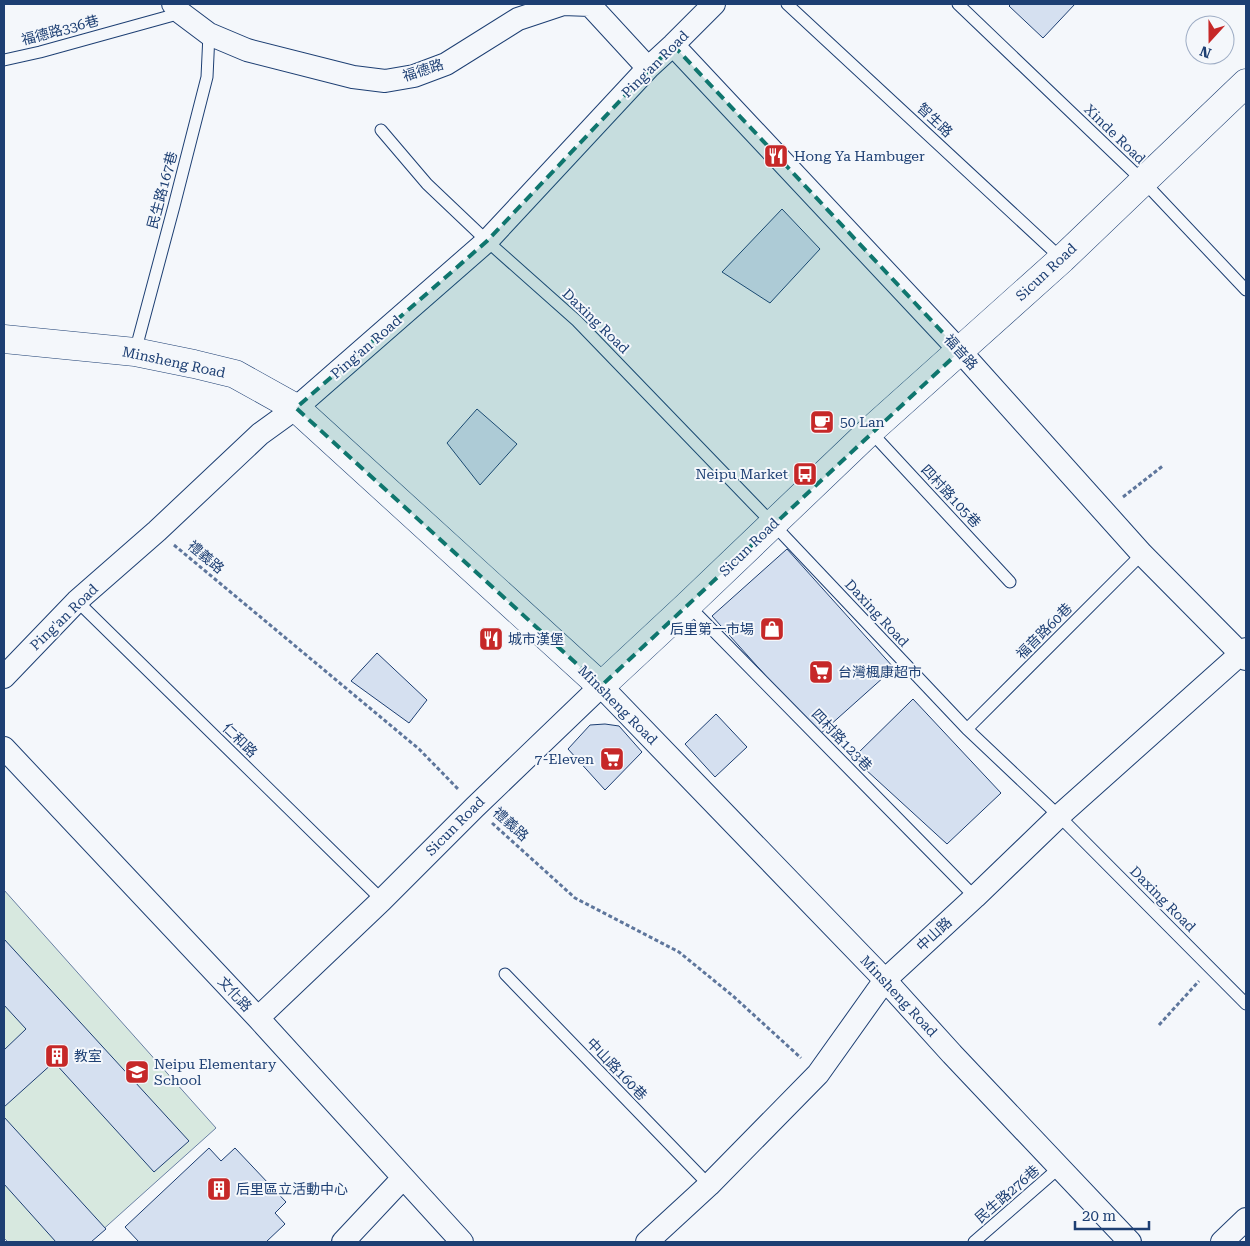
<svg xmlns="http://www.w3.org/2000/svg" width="1250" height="1246" viewBox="0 0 1250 1246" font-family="'Roboto Serif','Noto Sans TC',serif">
<rect width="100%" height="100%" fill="#f4f7fb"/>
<path fill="#d7e8df" stroke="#687fa3" d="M4 890 216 1128 89 1242H8L4 1238Z"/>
<path fill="#d5e0f0" stroke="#1d3f73" d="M1011 4H1075L1043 38 1009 6Z
M782 209 820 249 770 303 722 272Z
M477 409 517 444 480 485 447 443Z
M787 549 894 668 819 735 712 616Z
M377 653 427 700 409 723 351 681Z
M913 699 1001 793 947 844 853 758Z
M716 714 747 747 715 777 685 744Z
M605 724 619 726 642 752 605 790 568 749 590 725Z
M4 939 189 1141 154 1172 54 1062 4 1107V1050L26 1029 4 1005Z
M4 1117 106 1229 91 1242H56L4 1184Z
M209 1148 221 1161 235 1148 286 1202 275 1213 285 1224 266 1242H139L125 1227Z"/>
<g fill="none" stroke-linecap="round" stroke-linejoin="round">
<defs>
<path id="service" d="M787 4 1062 259
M958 4 1143 181 1246 290
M4 60 40 52 181 13
M381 130 427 184 487 241 577 321 773 524 967 729 1059 816 1246 1004
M135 352 174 206 207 77 209 34
M870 431 1010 582
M77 601 382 900
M688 605 975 897
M967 729 1142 554
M505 974 709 1185
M974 1242 1060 1167"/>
<path id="minor" d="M173 4 181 13 209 34 247 50 353 77 385 81 414 76 446 64 518 19 563 4 590 5 648 68
M673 45 960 351 1142 554 1246 659
M4 677 77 601 157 531 260 434 296 408 487 241 648 68 673 45 714 4
M4 748 258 1018 462 1242
M258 1018 382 900 475 807 601 686 885 980 952 1054 1130 1242
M343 1242 403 1178
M647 1242 709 1185 818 1074 885 980 975 897 1059 816 1246 649
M1222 1242 1246 1219"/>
<path id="secondary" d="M4 339 135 352 194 364 235 374 296 408 601 686 688 605 870 431 1062 259 1246 83"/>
</defs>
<use href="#service" stroke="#1d3f73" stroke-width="13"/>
<use href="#minor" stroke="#1d3f73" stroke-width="24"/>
<use href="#secondary" stroke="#1d3f73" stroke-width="29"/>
<path stroke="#5e769c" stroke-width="3" stroke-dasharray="4 2.5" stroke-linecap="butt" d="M1123 497 1164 465
M174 545 419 749 459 790
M492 823 575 898 679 952 733 996 801 1058
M1159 1025 1199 981"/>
<use href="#service" stroke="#f4f7fb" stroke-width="11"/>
<use href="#minor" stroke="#f4f7fb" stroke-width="22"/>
<use href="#secondary" stroke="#f4f7fb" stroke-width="28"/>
</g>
<path fill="#0f766e" fill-opacity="0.2" stroke="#0f766e" stroke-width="4" stroke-dasharray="10 6" stroke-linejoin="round" d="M673 45 960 351 601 686 296 408 487 241Z"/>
<defs>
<symbol id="restaurant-square" viewBox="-11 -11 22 22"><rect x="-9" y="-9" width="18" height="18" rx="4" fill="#c62828" stroke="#f4f7fb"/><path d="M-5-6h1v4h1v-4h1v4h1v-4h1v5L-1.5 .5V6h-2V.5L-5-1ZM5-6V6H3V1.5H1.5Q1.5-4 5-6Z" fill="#fff"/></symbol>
<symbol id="cafe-square" viewBox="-11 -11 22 22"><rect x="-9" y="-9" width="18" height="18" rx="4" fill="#c62828" stroke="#f4f7fb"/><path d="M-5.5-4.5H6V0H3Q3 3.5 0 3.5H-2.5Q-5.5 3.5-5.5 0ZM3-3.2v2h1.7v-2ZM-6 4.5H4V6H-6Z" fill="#fff"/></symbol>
<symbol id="bus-square" viewBox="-11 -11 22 22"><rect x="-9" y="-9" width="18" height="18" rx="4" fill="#c62828" stroke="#f4f7fb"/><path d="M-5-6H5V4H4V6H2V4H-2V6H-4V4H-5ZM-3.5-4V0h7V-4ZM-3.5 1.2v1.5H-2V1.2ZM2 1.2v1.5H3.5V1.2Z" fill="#fff"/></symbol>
<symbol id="shop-square" viewBox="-11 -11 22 22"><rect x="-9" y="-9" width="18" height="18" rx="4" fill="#c62828" stroke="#f4f7fb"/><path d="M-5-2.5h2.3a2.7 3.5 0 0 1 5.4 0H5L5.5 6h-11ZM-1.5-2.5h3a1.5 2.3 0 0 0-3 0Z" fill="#fff"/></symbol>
<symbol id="supermarket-square" viewBox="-11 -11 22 22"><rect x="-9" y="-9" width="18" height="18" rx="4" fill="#c62828" stroke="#f4f7fb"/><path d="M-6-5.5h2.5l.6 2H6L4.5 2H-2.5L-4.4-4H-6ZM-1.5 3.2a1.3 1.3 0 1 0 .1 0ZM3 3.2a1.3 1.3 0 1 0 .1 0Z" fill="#fff"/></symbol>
<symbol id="building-square" viewBox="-11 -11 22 22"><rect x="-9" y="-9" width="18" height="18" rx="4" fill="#c62828" stroke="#f4f7fb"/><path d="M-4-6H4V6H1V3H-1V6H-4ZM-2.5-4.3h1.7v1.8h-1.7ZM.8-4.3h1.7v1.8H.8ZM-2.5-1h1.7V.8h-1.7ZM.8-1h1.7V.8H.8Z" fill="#fff"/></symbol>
<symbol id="school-square" viewBox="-11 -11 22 22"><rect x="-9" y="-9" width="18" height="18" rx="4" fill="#c62828" stroke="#f4f7fb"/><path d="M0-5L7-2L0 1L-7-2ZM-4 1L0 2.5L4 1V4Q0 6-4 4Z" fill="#fff"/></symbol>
</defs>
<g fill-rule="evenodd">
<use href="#restaurant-square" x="762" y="142" width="28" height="28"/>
<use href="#cafe-square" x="808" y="408" width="28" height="28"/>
<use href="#bus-square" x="791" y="460" width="28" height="28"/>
<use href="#shop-square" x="758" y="615" width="28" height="28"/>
<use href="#restaurant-square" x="477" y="625" width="28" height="28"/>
<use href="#supermarket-square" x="807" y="658" width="28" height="28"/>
<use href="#supermarket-square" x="598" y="745" width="28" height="28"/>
<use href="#building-square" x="43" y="1042" width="28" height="28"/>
<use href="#school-square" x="123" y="1058" width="28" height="28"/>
<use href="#building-square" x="205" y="1175" width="28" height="28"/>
</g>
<g text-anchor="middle" stroke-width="4" stroke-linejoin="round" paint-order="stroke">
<g font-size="14" fill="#1d3f73" stroke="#f4f7fb">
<text transform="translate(60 30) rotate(-15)" y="5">福德路336巷</text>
<text transform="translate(655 64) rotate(-45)" y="5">Ping'an Road</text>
<text transform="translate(423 70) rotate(-18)" y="5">福德路</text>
<text transform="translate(935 120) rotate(43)" y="5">智生路</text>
<text transform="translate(1115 134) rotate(44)" y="5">Xinde Road</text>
<text transform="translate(162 190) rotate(-75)" y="5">民生路167巷</text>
<text transform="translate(1046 272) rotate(-43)" y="5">Sicun Road</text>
<text transform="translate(596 321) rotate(44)" y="5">Daxing Road</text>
<text transform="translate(366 347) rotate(-41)" y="5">Ping'an Road</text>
<text transform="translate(961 352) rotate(48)" y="5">福音路</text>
<text transform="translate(174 362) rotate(12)" y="5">Minsheng Road</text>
<text transform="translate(951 496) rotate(47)" y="5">四村路105巷</text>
<text transform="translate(749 547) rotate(-44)" y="5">Sicun Road</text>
<text transform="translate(206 557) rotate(40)" y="5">禮義路</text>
<text transform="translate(877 613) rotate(47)" y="5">Daxing Road</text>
<text transform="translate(64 617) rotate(-44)" y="5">Ping'an Road</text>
<text transform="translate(1044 631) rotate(-45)" y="5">福音路60巷</text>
<text transform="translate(618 705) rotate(45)" y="5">Minsheng Road</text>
<text transform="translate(240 740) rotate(44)" y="5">仁和路</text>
<text transform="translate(842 740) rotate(46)" y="5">四村路123巷</text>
<text transform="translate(511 824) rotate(42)" y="5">禮義路</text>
<text transform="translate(455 826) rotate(-45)" y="5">Sicun Road</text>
<text transform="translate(1163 899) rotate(45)" y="5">Daxing Road</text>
<text transform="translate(934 934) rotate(-43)" y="5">中山路</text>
<text transform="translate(235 994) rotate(47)" y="5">文化路</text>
<text transform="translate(899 996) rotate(47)" y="5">Minsheng Road</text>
<text transform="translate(617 1069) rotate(46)" y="5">中山路160巷</text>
<text transform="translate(1007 1194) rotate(-41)" y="5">民生路276巷</text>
</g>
<g font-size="14" fill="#1d3f73" stroke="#f4f7fb" text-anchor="start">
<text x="794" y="161">Hong Ya Hambuger</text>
<text x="840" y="427">50 Lan</text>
<text x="788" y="479" text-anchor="end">Neipu Market</text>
<text x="754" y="634" text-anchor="end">后里第一市場</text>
<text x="508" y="644">城市漢堡</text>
<text x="838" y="677">台灣楓康超市</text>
<text x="594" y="764" text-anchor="end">7-Eleven</text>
<text x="74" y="1061">教室</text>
<text x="154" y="1069">Neipu Elementary<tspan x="154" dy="16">School</tspan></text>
<text x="236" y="1194">后里區立活動中心</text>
</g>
</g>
<rect width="1250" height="1246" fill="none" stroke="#1d3f73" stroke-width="10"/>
<g transform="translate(1210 40) rotate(201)"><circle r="24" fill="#f4f7fb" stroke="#9eadc5"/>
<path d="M0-4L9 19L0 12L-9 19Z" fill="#c62828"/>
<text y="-8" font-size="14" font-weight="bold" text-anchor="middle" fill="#1d3f73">N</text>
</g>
<path d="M1075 1221v8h74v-8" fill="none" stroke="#1d3f73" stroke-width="2.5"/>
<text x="1082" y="1221" font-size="15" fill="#1d3f73" stroke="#f4f7fb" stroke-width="4" paint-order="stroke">20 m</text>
</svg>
